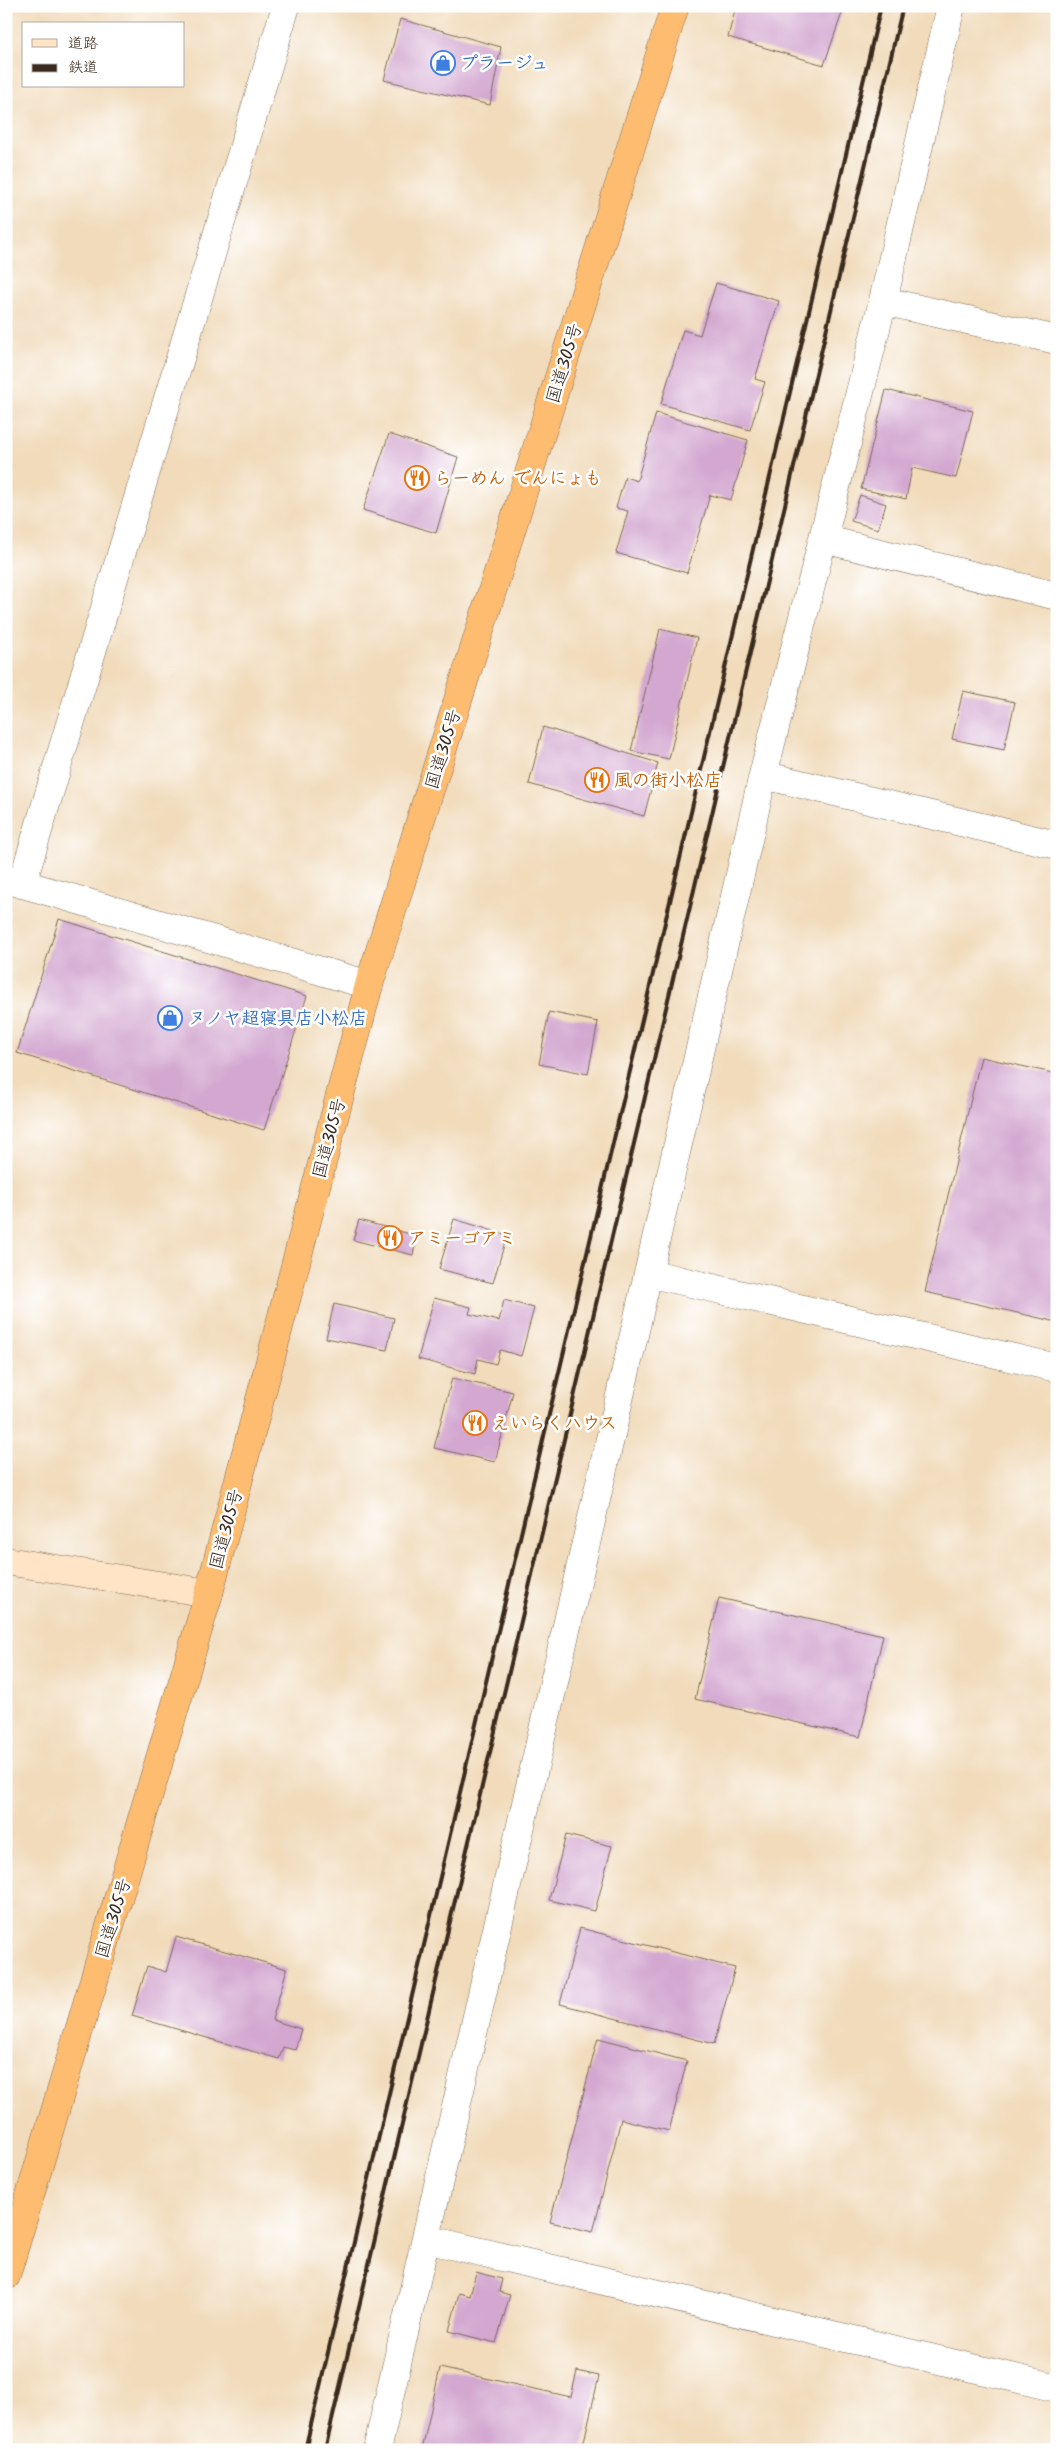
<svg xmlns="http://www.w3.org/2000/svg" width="1063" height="2456" viewBox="0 0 1063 2456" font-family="Kalam,'Klee One',sans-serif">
<rect width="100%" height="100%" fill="#fff"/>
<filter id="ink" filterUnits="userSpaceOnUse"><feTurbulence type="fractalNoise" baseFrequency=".02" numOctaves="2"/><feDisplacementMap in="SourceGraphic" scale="10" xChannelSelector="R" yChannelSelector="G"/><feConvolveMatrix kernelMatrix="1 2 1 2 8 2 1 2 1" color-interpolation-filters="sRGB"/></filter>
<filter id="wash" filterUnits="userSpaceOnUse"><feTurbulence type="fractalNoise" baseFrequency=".0096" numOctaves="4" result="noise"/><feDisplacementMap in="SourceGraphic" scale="20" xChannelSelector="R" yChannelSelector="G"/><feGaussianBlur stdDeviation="1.12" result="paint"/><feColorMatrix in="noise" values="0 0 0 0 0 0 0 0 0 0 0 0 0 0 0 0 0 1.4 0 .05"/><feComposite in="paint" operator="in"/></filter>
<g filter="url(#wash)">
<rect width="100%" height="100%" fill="#f1dbbb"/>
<g id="blocks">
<path fill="#d3a7d0" d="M736 6H818L842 13 824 65 728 37Z
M400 19 501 47 490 105 384 80Z
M716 283 779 301 755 379 765 382 750 430 661 404 683 330 700 335Z
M886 390 973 411 956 478 912 468 906 499 861 489Z
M656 413 748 440 731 500 710 495 687 573 616 553 628 511 616 508 625 477 637 481Z
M389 434 458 457 436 533 363 510Z
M860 495 886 504 878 529 851 521Z
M660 629 697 638 669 759 631 751Z
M963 691 1015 702 1004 750 952 739Z
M543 727 658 763 644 816 529 784Z
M59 919 307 996 264 1130 17 1053Z
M549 1012 598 1022 588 1074 539 1064Z
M981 1057 1057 1074V1322L925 1292Z
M454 1219 507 1235 493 1283 439 1269Z
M359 1220 417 1236 413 1255 353 1240Z
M434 1298 471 1307 469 1314 499 1321 504 1300 534 1308 521 1356 500 1350 496 1364 478 1359 475 1374 418 1359Z
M334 1304 394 1318 387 1350 326 1338Z
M452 1378 513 1392 495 1462 434 1448Z
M719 1598 883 1635 860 1737 695 1699Z
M566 1835 612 1846 595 1911 549 1900Z
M580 1928 735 1968 714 2044 560 2004Z
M176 1937 287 1969 272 2020 301 2029 295 2050 283 2047 279 2059 132 2016 147 1966 166 1972Z
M598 2038 687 2061 669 2131 621 2119 593 2232 550 2222Z
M476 2272 502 2279 499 2292 510 2295 496 2343 449 2331 459 2293 470 2296Z
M440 2368 571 2397 577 2371 599 2376 582 2450H422Z"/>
</g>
</g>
<g filter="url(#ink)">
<use href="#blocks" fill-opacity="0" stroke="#7b6855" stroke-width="1"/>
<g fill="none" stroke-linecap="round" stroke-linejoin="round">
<defs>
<path id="street" d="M883 301 1057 340
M823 539 1057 596
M763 775 1057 845
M6 879 369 985
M22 884 286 6
M648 1273 1057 1368
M426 2239 1057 2388
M377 2450 763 775 883 301 951 6"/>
<path id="secondary" d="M6 1561 209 1593"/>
<path id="highway" d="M6 2276 209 1593 369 985 675 6"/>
</defs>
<use href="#street" stroke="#7b6855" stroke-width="29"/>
<use href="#secondary" stroke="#7b6855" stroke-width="29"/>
<use href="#highway" stroke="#7b6855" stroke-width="29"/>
<use href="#street" stroke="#fff" stroke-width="28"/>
<use href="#secondary" stroke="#ffe4c6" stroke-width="28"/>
<use href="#highway" stroke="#febc70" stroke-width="28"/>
<path stroke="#3b2a1e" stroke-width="4" d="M305 2450 881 6
M325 2450 903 6"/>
</g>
</g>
<defs>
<symbol id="shop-ring" viewBox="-11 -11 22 22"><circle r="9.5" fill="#fff" stroke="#3f7fe0" stroke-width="1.5"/><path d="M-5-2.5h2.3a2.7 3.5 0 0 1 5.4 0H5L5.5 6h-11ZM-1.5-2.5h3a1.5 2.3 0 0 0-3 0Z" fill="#3f7fe0"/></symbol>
<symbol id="restaurant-ring" viewBox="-11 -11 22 22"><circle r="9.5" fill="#fff" stroke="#e8710a" stroke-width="1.5"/><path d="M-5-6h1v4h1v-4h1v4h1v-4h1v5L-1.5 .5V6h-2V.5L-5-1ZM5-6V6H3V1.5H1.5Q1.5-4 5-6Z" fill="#e8710a"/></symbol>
</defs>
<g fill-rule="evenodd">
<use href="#shop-ring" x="429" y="49" width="28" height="28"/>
<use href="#restaurant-ring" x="403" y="464" width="28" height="28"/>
<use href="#restaurant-ring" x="583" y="766" width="28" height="28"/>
<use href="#shop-ring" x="156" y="1004" width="28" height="28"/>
<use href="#restaurant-ring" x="376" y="1224" width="28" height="28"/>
<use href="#restaurant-ring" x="461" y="1409" width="28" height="28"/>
</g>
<g text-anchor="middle" stroke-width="5" stroke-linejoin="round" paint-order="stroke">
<g font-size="18" font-weight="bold" fill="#366cbe" stroke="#fff" text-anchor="start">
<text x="460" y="69">プラージュ</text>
<text x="188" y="1024">ヌノヤ超寝具店小松店</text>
</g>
<g font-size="18" fill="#3b2a1e" stroke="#fff">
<text transform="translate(564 363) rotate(-73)" y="6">国道305号</text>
<text transform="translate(443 749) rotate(-73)" y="6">国道305号</text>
<text transform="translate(329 1138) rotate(-75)" y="6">国道305号</text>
<text transform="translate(226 1529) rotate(-75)" y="6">国道305号</text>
<text transform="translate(113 1918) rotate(-73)" y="6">国道305号</text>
</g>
<g font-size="18" font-weight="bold" fill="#c56008" stroke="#fff" text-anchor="start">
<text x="434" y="484">らーめん でんにょも</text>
<text x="614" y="786">風の街小松店</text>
<text x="408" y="1244">アミーゴアミ</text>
<text x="492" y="1429">えいらくハウス</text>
</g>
</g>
<rect width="1063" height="2456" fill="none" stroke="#fff" stroke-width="25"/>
<rect x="22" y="22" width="162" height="65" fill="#ffffff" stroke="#b1aaa5"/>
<rect x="32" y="39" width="25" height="8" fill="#ffe4c6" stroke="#b1aaa5"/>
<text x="68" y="48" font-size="15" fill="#3b2a1e">道路</text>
<rect x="32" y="64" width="25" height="8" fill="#3b2a1e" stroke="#b1aaa5"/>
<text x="68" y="72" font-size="15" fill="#3b2a1e">鉄道</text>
</svg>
